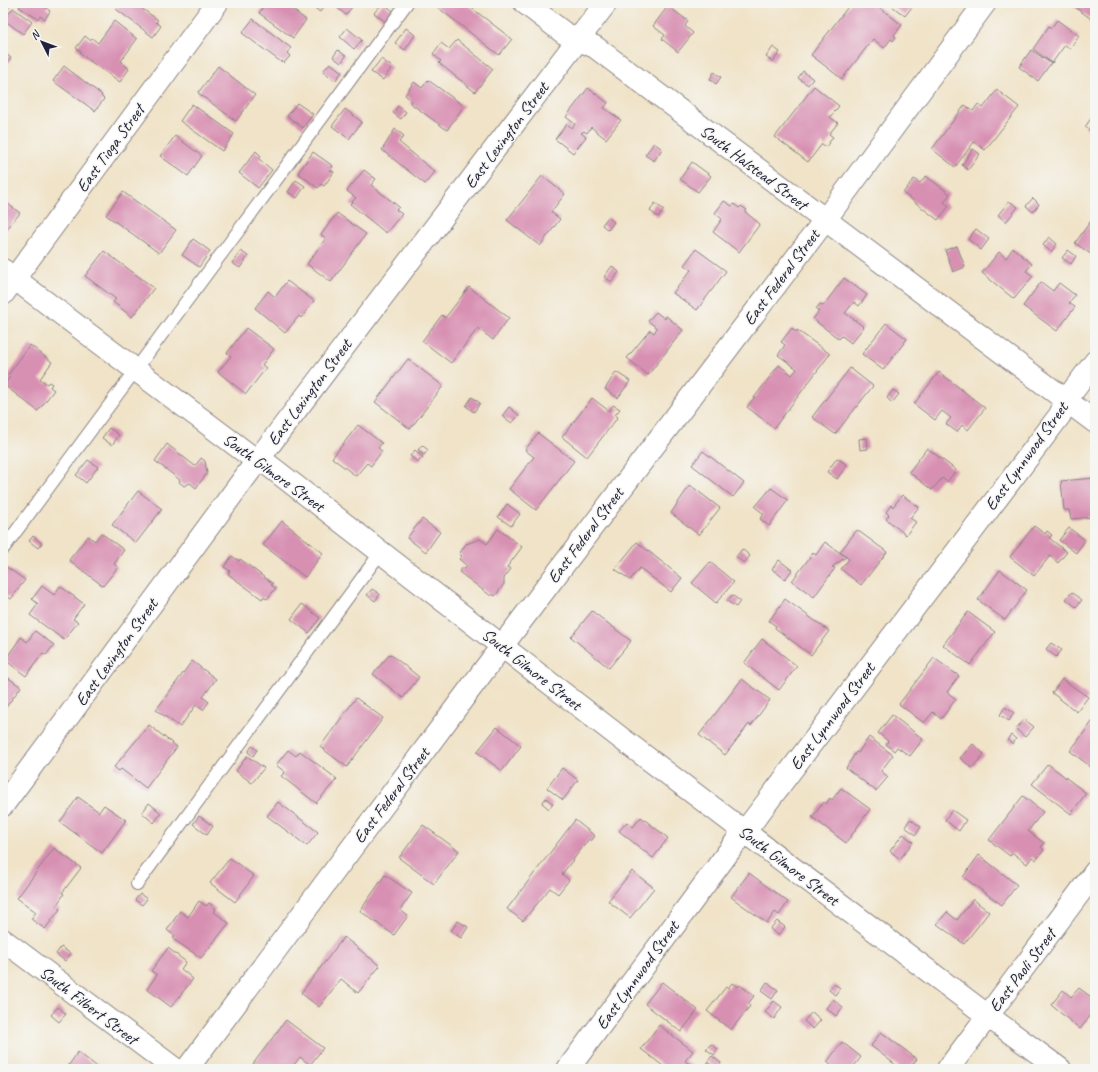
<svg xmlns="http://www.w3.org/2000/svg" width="1098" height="1072" viewBox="0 0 1098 1072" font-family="Caveat,sans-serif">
<rect width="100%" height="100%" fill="#f6f6f2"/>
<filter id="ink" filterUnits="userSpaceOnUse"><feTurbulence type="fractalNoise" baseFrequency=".025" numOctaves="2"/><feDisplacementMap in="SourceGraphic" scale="8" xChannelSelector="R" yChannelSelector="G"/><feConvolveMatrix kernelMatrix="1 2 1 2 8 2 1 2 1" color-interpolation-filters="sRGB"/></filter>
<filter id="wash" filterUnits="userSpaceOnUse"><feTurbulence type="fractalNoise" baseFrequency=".012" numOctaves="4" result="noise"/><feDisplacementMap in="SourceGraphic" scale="16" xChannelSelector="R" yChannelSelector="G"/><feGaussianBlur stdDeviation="0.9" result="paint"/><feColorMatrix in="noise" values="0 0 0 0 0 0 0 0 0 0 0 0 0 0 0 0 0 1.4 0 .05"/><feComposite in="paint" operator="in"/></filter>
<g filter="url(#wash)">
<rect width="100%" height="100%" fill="#f0e3c8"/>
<g id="blocks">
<path fill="#d890b2" d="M22 3H49L46 8 50 11 45 19 40 16 38 19 19 7Z
M115 3H134L158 20 156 22 161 26 153 37 116 9 119 6Z
M266 3H284L306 20 293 38 259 13Z
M308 3H327L320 12Z
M331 3H355L346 15Z
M383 3 394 12 386 22 374 13Z
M432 3H465L512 39 499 55Z
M851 3H874L902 25 894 35 896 37 893 41 891 39 884 48 873 39 842 79 811 55Z
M888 3H915L905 16Z
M1070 3H1095V22Z
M668 6 688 21 685 26 693 33 678 52 662 39 665 35 653 26Z
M13 8 32 22 23 34 4 20Z
M253 19 291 48 287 53 290 56 284 63 282 61 281 62 242 33Z
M1057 20 1079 36 1070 49 1065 45 1052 63 1033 49 1049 26 1051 28Z
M114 21 137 39 121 61 129 69 120 82 80 54 81 52 76 48 85 36 90 40 92 38 98 43Z
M347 28 362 40 354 49 340 37Z
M406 28 415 35 405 50 395 43Z
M457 40 493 69 475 92 439 63 441 61 433 54 441 43 449 49Z
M773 47 780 52 773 62 766 57Z
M338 50 346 56 341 63 333 57Z
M1031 50 1051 63 1038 81 1019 67Z
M4 52 11 58 7 64 3 62Z
M381 59 392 67 383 80 371 72Z
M330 63 342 72 335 81 323 71Z
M64 66 102 95 101 96 104 99 95 111 53 81Z
M218 66 255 95 236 121 198 93Z
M803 71 813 79 808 85 798 78Z
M714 72 721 77 716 84 710 79Z
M428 80 464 106 447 130 410 103 411 100 405 95 414 82 422 88Z
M814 86 839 106 830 117 838 123 829 134 833 137 826 147 822 144 808 162 775 137Z
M588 88 608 103 604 108 621 120 606 139 591 127 587 133 584 131 581 133 586 137 573 153 555 139 567 124 572 128 575 124 566 117Z
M997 90 1019 107 985 150 974 142 955 167 932 149 965 105 973 111 978 104 983 108Z
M297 103 313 114 303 128 287 116Z
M192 104 234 134 222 151 180 121Z
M398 106 406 112 401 119 393 113Z
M345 109 362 122 349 139 332 126Z
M1092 117 1095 119 1093 132 1085 127Z
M395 129 404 136 399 142 435 172 425 184 382 150Z
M175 136 202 156 188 176 160 156Z
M654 143 662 149 654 161 645 155Z
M973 149 980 154 968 170 962 165Z
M256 151 261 156 259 159 272 170 258 188 239 173Z
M313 152 333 166 330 170 334 172 324 186 321 184 318 188 298 173Z
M692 162 711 176 698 192 680 179Z
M364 170 376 179 371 185 399 207 396 210 402 214 386 233 350 204 356 198 347 191Z
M542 176 565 194 551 212 560 219 540 246 507 220Z
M926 176 950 194 944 202 949 206 938 220 903 193 914 179 920 183Z
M296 180 305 186 297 198 288 192Z
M123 192 176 230 159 253 106 215Z
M1033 198 1039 204 1033 212 1026 206Z
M3 200 20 213 3 234Z
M724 201 732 206 734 204 739 208 741 206 747 210 745 212 760 224 739 252 713 232 722 219 715 213Z
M1009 201 1018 207 1006 222 998 215Z
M655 203 664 210 658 217 650 211Z
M337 213 366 234 331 282 307 264 326 238 321 235Z
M1095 215V257L1075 243Z
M608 217 614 222 608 230 602 225Z
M976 229 989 239 981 250 968 239Z
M1049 237 1057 244 1051 252 1043 245Z
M193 239 210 251 199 267 182 255Z
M957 246 965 267 953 272 945 250Z
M1013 248 1032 264 1026 271 1033 276 1014 299 982 273 999 252 1006 258Z
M696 249 726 271 697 310 673 293 691 270 684 265Z
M1068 250 1076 256 1071 264 1062 258Z
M104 251 154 288 132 317 113 302 116 299 85 276Z
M241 251 248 256 240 268 232 263Z
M612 266 619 272 612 282 604 277Z
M844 278 867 295 859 306 854 302 845 313 864 327 851 343 842 336 839 339 813 319 819 311 816 309 820 304 823 306Z
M287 281 314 301 301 318 299 316 285 333 255 308 268 291 275 297Z
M1041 282 1053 291 1059 283 1075 295 1069 303 1075 307 1057 331 1023 306Z
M469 287 509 318 493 340 478 328 451 363 422 341 442 315 445 318Z
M656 312 665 319 666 316 683 330 648 375 627 358 650 330 654 333 657 328 648 321Z
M886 323 907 339 883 370 862 354Z
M246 328 274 349 262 365 266 368 246 394 218 372 231 356 227 353Z
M792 328 796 332 797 330 830 354 774 428 747 407 779 365 792 375 797 369 778 355 785 345 781 342Z
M30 345 52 362 40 379 47 384 49 382 52 384 50 387 54 390 38 411 4 385 10 377 8 375Z
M408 359 443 386 410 429 375 402Z
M850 368 873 386 835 434 812 417Z
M616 372 630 381 618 398 605 389Z
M939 372 985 408 968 430 962 425 957 432 946 424 951 418 942 411 935 420 914 404Z
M893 390 899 394 892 403 887 398Z
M472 397 480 403 474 412 466 406Z
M592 398 609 411 613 405 620 409 615 415 618 417 587 457 562 437Z
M509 407 519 415 512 423 502 416Z
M358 425 382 443 378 448 382 451 371 466 367 463 356 476 332 458Z
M109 428 119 435 112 445 102 438Z
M538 433 574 461 536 510 509 489 534 457 525 450Z
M867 438 868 449 860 450 859 439Z
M167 444 195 466 201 458 205 461 207 473 196 488 190 483 184 486 179 482 180 480 155 461Z
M422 445 428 450 424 455 418 450Z
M927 448 956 470 947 482 942 478 932 490 909 472Z
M415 450 423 457 418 462 410 456Z
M703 451 744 483 733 497 692 465Z
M837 458 847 465 837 479 827 472Z
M88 460 98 467 86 483 76 475Z
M1095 478V517L1071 519 1069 510H1064L1061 481Z
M690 485 720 508 699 535 671 513Z
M771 488 788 500 769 526 760 519 764 514 755 507Z
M138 491 162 509 136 543 112 525Z
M902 495 919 507 910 518 916 522 906 535 886 519 889 515 886 512 891 505 893 507Z
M507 504 520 514 511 526 498 517Z
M422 519 440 532 426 552 407 538Z
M282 521 323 553 305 577 263 545Z
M1034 526 1045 534 1047 531 1052 535 1049 538 1067 552 1058 563 1050 556 1034 576 1010 557Z
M1069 528 1085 540 1076 553 1059 540Z
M498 529 522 547 507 567 511 569 504 578V584L495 596 492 594 491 596 459 572 463 567 465 569 467 566 459 559 462 556 459 554 466 544 480 539 487 544Z
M857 530 887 552 861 585 841 569 849 559 840 552Z
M101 533 124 550 114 564 118 567 103 586 69 560 88 536 95 541Z
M33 536 42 543 38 548 29 541Z
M637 542 682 578 671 592 640 568 630 580 615 569Z
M825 542 846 557 832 567 835 568 814 597 792 581 813 553 816 555Z
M742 549 750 556 744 563 736 557Z
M232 556 239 561 240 559 273 584 271 585 276 588 267 599 263 597 262 599 228 574 230 571 224 567Z
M779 560 792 570 785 579 772 569Z
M710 562 734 582 716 603 692 583Z
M5 566 25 580 11 599 3 594V569Z
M1000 570 1027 590 1005 620 978 600Z
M42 586 54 595 60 586 84 604 73 619 78 622 64 640 30 615 38 604 32 599Z
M372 589 380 594 375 601 367 595Z
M1072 592 1082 600 1076 607 1066 599Z
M732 595 740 601 736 607 727 601Z
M785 599 829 631 811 655 775 628 776 626 769 621Z
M302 604 320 618 309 633 291 619Z
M592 611 631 641 609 668 571 637Z
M968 612 995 632 970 665 943 645Z
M35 631 54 645 46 655 43 653 26 676 5 660 21 637 27 642Z
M762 639 797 666 779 690 744 663Z
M1051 643 1062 650 1056 657 1046 649Z
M390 654 419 677 403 698 373 674Z
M934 658 959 676 947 692 956 699 941 719 933 712 924 723 899 704Z
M192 661 216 679 203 697 209 702 203 710 196 705 180 727 156 710Z
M3 674 21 687 3 711Z
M742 679 770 700 751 726 749 724 725 755 699 735Z
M1062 679 1088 697 1077 712 1052 693Z
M356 698 383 718 347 767 320 747Z
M1005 707 1014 713 1009 721 1000 715Z
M892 715 923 739 910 756 897 747 894 751 886 744 888 741 878 733Z
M1095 718V761L1091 767 1070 751Z
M1024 719 1034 727 1025 737 1016 729Z
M149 725 177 747 146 788 121 769 119 771 114 767Z
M497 727 521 746 502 771 477 752Z
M1011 735 1016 739 1013 744 1007 740Z
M869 737 893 755 881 771 888 777 876 791 846 768 856 752 858 753Z
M973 744 984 754 972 768 960 758Z
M252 746 257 750 253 756 248 752Z
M288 750 296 756 300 751 337 779 316 803 281 776 285 772 276 765Z
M247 756 264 768 252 783 236 771Z
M1048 764 1086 793 1071 814 1032 784Z
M562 768 578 780 563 800 547 788Z
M841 788 870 809 846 843 812 817 824 802 826 804 830 798 832 800Z
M1023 796 1043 812 1028 831 1044 843 1041 847 1044 850 1036 860 1032 857 1027 864 1013 853 1010 856 989 840Z
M78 797 99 812 104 805 126 820 102 853 60 822Z
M546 798 553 804 549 809 542 803Z
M278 802 318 832 307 846 267 816Z
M149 803 161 813 154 823 142 813Z
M952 810 966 820 959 831 945 820Z
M199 816 213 826 207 835 193 824Z
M641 817 668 838 653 858 619 831 627 822 633 827Z
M910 819 921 827 916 835 905 827Z
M575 820 595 836 591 841 589 839 562 874 569 880 558 894 550 888 523 921 507 909Z
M423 825 459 851 434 884 399 858Z
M903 834 913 842 900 859 890 851Z
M54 848 81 868 62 893 64 894 56 906 60 909 45 929 31 919 36 912 17 898Z
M979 855 1017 885 1002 905 963 877Z
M230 858 254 876 235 902 210 883Z
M632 871 654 888 630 918 608 901Z
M749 873 788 902 779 915 775 912 767 923 731 897Z
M385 875 412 893 400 910 408 916 394 935 360 911Z
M140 894 147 899 142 905 135 900Z
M973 899 989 912 964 944 937 924 947 912 957 920Z
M199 901 206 906 209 903 216 909 214 912 229 923 201 958 173 939 175 936 167 930 180 911 188 917Z
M458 921 468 927 461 938 451 931Z
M777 921 785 927 778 935 770 929Z
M344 937 380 966 358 993 341 979 319 1007 301 993Z
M61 947 71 954 65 961 56 954Z
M168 948 186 962 181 969 193 979 171 1007 147 989 157 975 151 971Z
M662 982 698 1010 681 1032 645 1004Z
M767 982 778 990 772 999 761 991Z
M732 983 738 987 740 985 754 996 748 1004 750 1006 731 1030 707 1011 726 987 728 988Z
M834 984 840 988 835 995 829 990Z
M1079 988 1095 1000V1018L1091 1015 1080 1029 1051 1005 1063 990 1071 997Z
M833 999 843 1007 836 1016 826 1008Z
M774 1001 782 1007 774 1019 765 1012Z
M58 1007 66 1014 59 1022 51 1015Z
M812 1012 821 1020 813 1029 804 1021Z
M286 1020 323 1048 310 1065 300 1057 291 1069H259L253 1064Z
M659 1025 693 1051 685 1061 695 1067 693 1069H667L641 1049Z
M881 1032 917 1059 909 1069H901L871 1046Z
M842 1042 861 1057 852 1069H836L827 1062Z
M711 1044 718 1049 714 1055 706 1049Z
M78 1052 100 1069H66Z
M712 1056 721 1063 717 1069 707 1062Z"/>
</g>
</g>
<g filter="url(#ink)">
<use href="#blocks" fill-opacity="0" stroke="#898282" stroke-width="1"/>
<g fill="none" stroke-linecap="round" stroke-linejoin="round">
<defs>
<path id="service" d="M3 4 4 3
M3 549 407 3
M137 884 381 552"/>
<path id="minor" d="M525 3 564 33 595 47 1095 422
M3 270 257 461 267 464 622 739 988 1016 1060 1069
M3 294 217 3
M3 805 257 461 606 3
M3 940 175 1069
M187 1069 502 646 825 220 985 3
M568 1069 744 831 752 822 1060 415 1066 400 1095 362
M948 1069 1095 872"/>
</defs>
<use href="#service" stroke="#898282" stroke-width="14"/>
<use href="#minor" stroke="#898282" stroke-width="24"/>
<use href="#service" stroke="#fff" stroke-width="12"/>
<use href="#minor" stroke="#fff" stroke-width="22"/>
</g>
</g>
<g text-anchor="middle" stroke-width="3" stroke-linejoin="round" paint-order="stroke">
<g font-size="17" fill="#22223b" stroke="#f6f6f2">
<text transform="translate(506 135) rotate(-53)" y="6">East Lexington Street</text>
<text transform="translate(110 148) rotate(-54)" y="6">East Tioga Street</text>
<text transform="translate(754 167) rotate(37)" y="6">South Halstead Street</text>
<text transform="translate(781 277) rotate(-53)" y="6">East Federal Street</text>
<text transform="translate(309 392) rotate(-53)" y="6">East Lexington Street</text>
<text transform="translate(1026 456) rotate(-54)" y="6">East Lynnwood Street</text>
<text transform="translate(274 472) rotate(36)" y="6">South Gilmore Street</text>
<text transform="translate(585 535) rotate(-53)" y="6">East Federal Street</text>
<text transform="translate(116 652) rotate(-54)" y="6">East Lexington Street</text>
<text transform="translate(532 669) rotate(38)" y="6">South Gilmore Street</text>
<text transform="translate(832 716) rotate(-53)" y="6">East Lynnwood Street</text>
<text transform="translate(391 795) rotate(-53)" y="6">East Federal Street</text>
<text transform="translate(789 865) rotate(37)" y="6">South Gilmore Street</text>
<text transform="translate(1022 970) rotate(-53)" y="6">East Paoli Street</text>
<text transform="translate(637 975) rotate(-54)" y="6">East Lynnwood Street</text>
<text transform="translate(89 1005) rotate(37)" y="6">South Filbert Street</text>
</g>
</g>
<rect width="1098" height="1072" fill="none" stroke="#f6f6f2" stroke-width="16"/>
<g transform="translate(42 42) rotate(312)" stroke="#f6f6f2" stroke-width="3" paint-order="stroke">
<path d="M0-3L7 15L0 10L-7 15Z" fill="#22223b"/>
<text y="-6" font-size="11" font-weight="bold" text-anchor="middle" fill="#22223b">N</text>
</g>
</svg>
